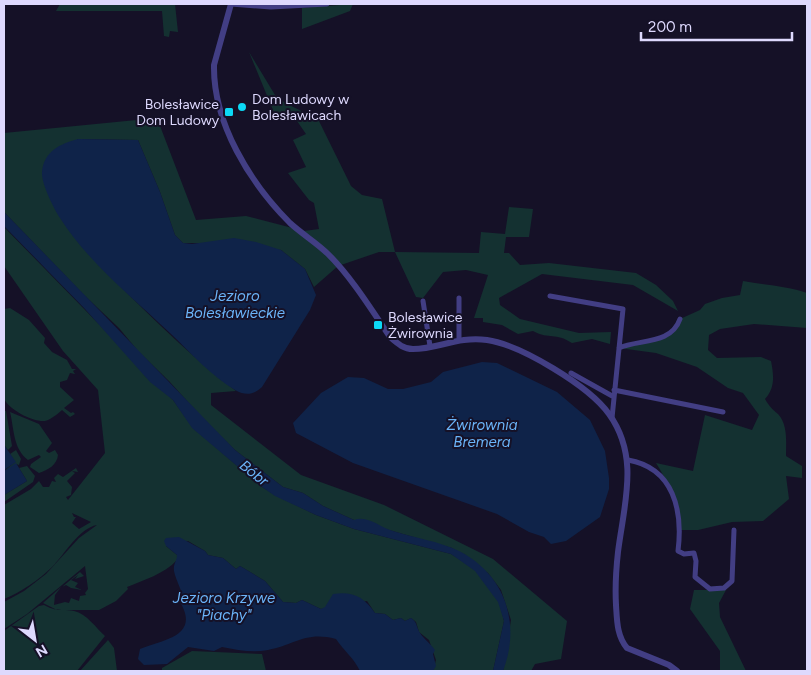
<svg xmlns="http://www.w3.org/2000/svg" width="811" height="675" viewBox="0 0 811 675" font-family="Figtree,sans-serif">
<rect width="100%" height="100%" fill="#151127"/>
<path fill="#143131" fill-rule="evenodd" d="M60 4H175L178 32 170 31 169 37 164 36 162 11H56Z
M353 4 350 11 302 29V8Z
M249 52 275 95 285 103 318 119 351 186 362 195 382 199 395 252 479 253 481 232 505 234 509 207 533 209 529 237H506L504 253H509L520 265 549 263 636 273 656 285 673 301 678 311 633 285 542 274 499 298 500 305 520 319 579 333 611 332 610 344 592 339 572 343C555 332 550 340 533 331L518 334 502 325 483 322V318H474L488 275 466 270 443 272 423 298 416 297 395 252H379L338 266 314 287 305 269 281 250 204 243H183L175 235 160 192 138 140 77 139V241C127 294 179 347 236 391L211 393V405L301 475 384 505 493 559 567 621 561 659 535 664 531 671H503L511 620 501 590 488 573 452 548 354 520 323 506 303 493 283 487 235 450 207 423 169 381 138 351 119 328 84 295 4 212V133L157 118 196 220 246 216 304 231 319 229 314 203 309 200 288 173 306 167 293 140 306 134 297 121 275 115Z
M4 227 173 400 193 428 262 487 275 495 316 515 354 529 451 554 476 570 499 602 504 621 493 671H433L436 660 429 640 419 632 416 622 411 618 405 621 401 618 393 620 385 614 375 613 367 601 321 609 302 600 296 603 283 602 265 581 240 566 236 569 223 558 208 555 205 551 188 541 166 546 177 555V560C164 574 144 580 127 587L128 589 116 601 99 610H57L43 603 61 587 55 595 54 605 65 602 69 603 71 598 79 601 80 596 86 595 85 593 88 589 85 566 27 614 4 629V602L24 591 46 574 79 538 97 525C79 528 65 554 52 567 39 580 21 592 4 599V505L31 489 39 481 43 487H49L52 481 56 482 54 478 58 474 63 477 76 468 78 472 72 471 75 473 67 481 72 487 71 495 66 497 68 500 105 453 98 390 63 351 4 266ZM72 513 91 522 79 529 72 523 76 517H74Z
M743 281C764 285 787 286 807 293V328L754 324 720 329 709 335 708 350 717 358 761 357 771 361C774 376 775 388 765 399 769 406 772 409 778 414 788 425 786 441 786 456L802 466V478L786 476 789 499 763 521 732 522 698 530H680C676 506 670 484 656 463L693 471 705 415 752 430 759 415 743 393 728 388 697 367 656 353 619 348 664 337 680 319 700 310 705 304 722 298 740 295Z
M10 308 29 320 45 338 44 343 52 352 67 360 72 369H76L73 371 75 374 70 373 67 380 60 382V387L74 400 64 408 71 413 73 412 75 414 70 417 62 410C61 411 51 420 45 421 32 422 10 410 4 399V309Z
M4 411H6L12 446 8 450 4 445Z
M10 412 39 424 52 443 46 451 49 453 55 450 58 455C57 465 48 470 39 473L30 467 31 464 41 457 39 455 28 460C13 449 14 428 10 412Z
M16 450 21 459 19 465 16 464 4 471 15 462 10 454Z
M27 466 35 476 33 482 4 502V495L27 481 19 468Z
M80 572 84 576 75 579 78 575 71 580 78 583 75 587 82 590 71 588 66 585 62 587Z
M694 590H726L719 603 720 617 746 671H720V651L690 609Z
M44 605C59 613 61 608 74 611 87 614 96 628 105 636L77 671H4V631L39 606Z
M108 640 114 648 117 671H80Z
M192 651 262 654 266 671H162V668Z"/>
<path fill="#0f2349" d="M78 139 138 140 160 192 175 235 183 243 192 244 234 238 256 242 281 250 305 269 316 295 310 310 262 387C253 395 246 396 235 390 211 376 190 352 170 333 132 297 88 262 60 218 54 209 41 183 42 172 44 151 60 144 78 139Z
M4 212 235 450 283 487 303 493 323 506 354 520C368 515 379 527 393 531 415 538 438 541 459 551 506 575 521 624 503 671H493L504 621 498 602 475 571 451 554 354 529 316 515 275 496 262 487 192 428 173 400 150 382 85 309 4 226Z
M482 362 497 363 557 392 590 420 605 451 609 478V489L600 517 566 541 551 544 544 537 529 532 497 514 353 463 296 433 293 423 321 393 348 377 364 378 388 389H403L431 382 443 372Z
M4 445 16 462 4 470Z
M16 463 27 481 4 495V471Z
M179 537 205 551 208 555 223 558 236 569 240 566 265 581 283 602 296 603 302 600 321 609 325 607 333 594C353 591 364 597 375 613L385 614 393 620 401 618 405 621 411 618C418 623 416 627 420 633 424 639 430 643 435 650L433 654 436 666 433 671H360C354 658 344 651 336 639 305 631 295 645 268 650 253 653 237 650 222 647L214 651 188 647 167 664 144 665 138 659 140 649C161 640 201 637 180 602L183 600C182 589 176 581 174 571 173 564 177 561 177 555L166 546 164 541 166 538Z"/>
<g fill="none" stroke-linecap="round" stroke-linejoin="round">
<path stroke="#423e84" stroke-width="5" d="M231 4 271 7 327 4
M550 296 623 309 612 418
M423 301 430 346
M459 340V298
M619 348C639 339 671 345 680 319
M571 373 614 397
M614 390 723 412
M628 460C674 468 683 511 678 551L684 554 694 553 696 561 695 577 710 589 724 588 732 581 734 530"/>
<path stroke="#423e84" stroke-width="6" d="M231 4 214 65C213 123 250 183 290 223 302 234 317 243 328 254 352 278 371 309 390 337 397 343 403 349 413 349 438 349 458 336 487 340 521 345 589 386 609 414 640 457 624 504 618 552 616 570 615 588 616 605 617 621 617 636 627 648L669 665 677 671"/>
</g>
<g fill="#0cd9f6" stroke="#151127" stroke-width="2">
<circle cx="242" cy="107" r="5"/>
<rect x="224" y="107" width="10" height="10" rx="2.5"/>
<rect x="373" y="320" width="10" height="10" rx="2.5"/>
</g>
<g text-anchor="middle" stroke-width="4" stroke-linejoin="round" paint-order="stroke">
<g font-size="14" fill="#ded9fe" stroke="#151127" text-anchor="start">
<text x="252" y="104">Dom Ludowy w<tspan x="252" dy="16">Bolesławicach</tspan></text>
<text x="219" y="109" text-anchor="end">Bolesławice<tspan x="219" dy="16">Dom Ludowy</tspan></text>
<text x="388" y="322">Bolesławice<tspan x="388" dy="16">Żwirownia</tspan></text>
</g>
<g font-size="15" font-style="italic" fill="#6bb4f9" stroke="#151127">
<text x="235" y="301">Jezioro<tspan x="235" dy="17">Bolesławieckie</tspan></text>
<text x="482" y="430">Żwirownia<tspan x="482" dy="17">Bremera</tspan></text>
<text transform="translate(254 473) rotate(38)" y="5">Bóbr</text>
<text x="224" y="603">Jezioro Krzywe<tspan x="224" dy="17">"Piachy"</tspan></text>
</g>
</g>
<rect width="811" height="675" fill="none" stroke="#ded9fe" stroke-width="10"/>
<g transform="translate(35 640) rotate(149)" stroke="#151127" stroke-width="4" paint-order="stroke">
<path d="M0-4L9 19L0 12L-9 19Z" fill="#ded9fe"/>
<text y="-8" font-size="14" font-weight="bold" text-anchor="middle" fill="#ded9fe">N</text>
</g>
<path d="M641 32v8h151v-8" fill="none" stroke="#ded9fe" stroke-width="2.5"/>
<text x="648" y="32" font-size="15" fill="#ded9fe" stroke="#151127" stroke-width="4" paint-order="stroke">200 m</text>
</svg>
